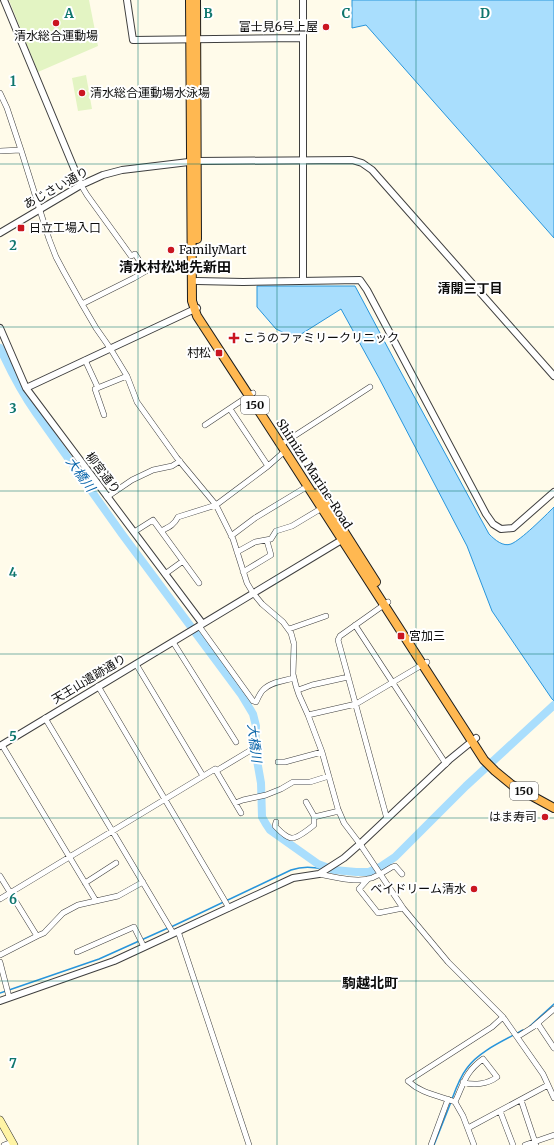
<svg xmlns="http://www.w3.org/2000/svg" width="554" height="1145" viewBox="0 0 554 1145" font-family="Merriweather,'Noto Sans JP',serif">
<rect width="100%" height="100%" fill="#fffbea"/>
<path fill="#e3f4c3" d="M9 0H89L98 46 38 72Z
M86 75 92 109 78 111 72 78Z"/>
<path fill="#a9defd" stroke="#2895db" d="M352 0H554V238L366 25 352 28Z
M257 286H355L397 365 489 534C495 540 503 547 511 544 521 540 545 516 554 507V701L552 699 492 611 467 546 379 378 341 309 295 338 276 329 257 307Z"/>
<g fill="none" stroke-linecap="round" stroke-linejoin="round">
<path stroke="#2895db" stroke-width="1.5" d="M330 870H334
M171 927 291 870C303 866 312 867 324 869
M9 990 99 959 168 928
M0 993 6 991
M530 1026 554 1004
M452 1099C456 1088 460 1077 467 1068 479 1051 505 1040 523 1030
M434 1145 451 1102"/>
<path stroke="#a9defd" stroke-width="8" d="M0 348C10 370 22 393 36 413L122 534 241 694 253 714 256 726 255 749 261 783 262 817 266 824 270 830 318 864 334 870 356 872H369L380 867 395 857 466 786 554 705"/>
<defs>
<path id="minor" d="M0 93 7 108 21 150 49 239 56 257 64 272 82 304 96 328 110 348 127 376 137 402 177 458 216 505 233 539 247 583 253 593 262 604 283 622 291 633 294 644 293 674 296 686 299 695 308 715 322 752 338 809 344 823 360 844 403 908 448 962 503 1017 543 1074 554 1098
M0 151 21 150
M81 185 87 195 131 256 135 254 146 271 134 278 82 304
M85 360 98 388
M230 409 268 466
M104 415 95 389 127 376
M205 425 253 393
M285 442 370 387
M107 497 132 480 153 470 172 466 180 461
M161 531C169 527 174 525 178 517L216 505 268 466 285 451
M134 532 153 520 199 583
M231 536 255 518 308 486
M237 552 255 542 271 539 276 531 292 526 322 508
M243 572 271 555 267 541
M165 574 183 561
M355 625 446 764
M199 626 253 701 256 702C258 698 260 693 263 690 270 682 284 681 294 678
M289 629 326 616
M173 642 236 742
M136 664 203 776
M98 686 229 908
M298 690 312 685 348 677
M308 715 356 704 427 662
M45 718 173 933
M2 745 96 901
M278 762H285L322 752
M216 771 251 750
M235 803 243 800 266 795 281 789 293 782H310L329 776
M314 817 339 811
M387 819 338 640 340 636 388 602
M276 822 275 826C279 830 285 837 291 838 297 839 309 829 314 825V816L306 802
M319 874C334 877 357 883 372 878 379 875 386 871 392 867L395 866 402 874
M0 876 37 936 44 933 63 913 78 905 118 896 143 882
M368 879 359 889 378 913 403 908
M85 883 116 863
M0 899 215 769 241 813
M178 931 249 1145
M77 952 134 927 144 947
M0 955 37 936
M0 962 9 997
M538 1024 554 1048
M517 1037 533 1027 554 1009
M521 1100 536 1145
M455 1102C464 1083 465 1072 483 1059L497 1077C488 1084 473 1086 463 1082
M500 1111 513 1145
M468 1128 548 1085
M4 1145 12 1142
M431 1145 448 1099
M474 1145 463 1116 455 1102C437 1095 422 1094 408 1081L492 1027 503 1017
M525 1145 554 1135"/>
<path id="tertiary" d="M4 0 81 185
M127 0 133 40 303 38
M0 233 81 185 103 175 122 170 197 161 352 160 362 163 372 170 554 376
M197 281 243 282 360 280 367 290 486 514 493 524 501 529 513 528 554 492
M303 281V0
M0 328 26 388 202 623
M26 388 197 308
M0 746 345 538
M0 1001 114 961 293 878 319 874 344 858 360 844 449 760 476 738"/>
<path id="secondary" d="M0 1120 14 1145"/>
<path id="trunk" d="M190 0 192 301 197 316 285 451 484 760 495 771 512 785 554 808
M196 0 197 239
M319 492 376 582"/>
</defs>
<use href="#minor" stroke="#3f3f3f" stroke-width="6"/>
<use href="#tertiary" stroke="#3f3f3f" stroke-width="8"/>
<use href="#secondary" stroke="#2e2e2e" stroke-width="8"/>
<use href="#trunk" stroke="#1d1d1d" stroke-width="10"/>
<use href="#minor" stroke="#fff" stroke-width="5"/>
<use href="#tertiary" stroke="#fff" stroke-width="6"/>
<use href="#secondary" stroke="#fff4a5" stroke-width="7"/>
<use href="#trunk" stroke="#ffb851" stroke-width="8"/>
</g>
<path fill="none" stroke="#0f766e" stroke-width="1" stroke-opacity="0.55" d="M138 0V1145M277 0V1145M416 0V1145M0 164H554M0 327H554M0 491H554M0 654H554M0 818H554M0 981H554"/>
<g fill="#ca1620" stroke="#fff" stroke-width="1.5">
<circle cx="56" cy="23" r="4"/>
<circle cx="326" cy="27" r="4"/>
<circle cx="82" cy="93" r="4"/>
<rect x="17" y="224" width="8" height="8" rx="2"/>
<circle cx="171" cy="250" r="4"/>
<path d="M232 332h4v4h4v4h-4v4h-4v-4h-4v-4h4z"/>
<rect x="215" y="349" width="8" height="8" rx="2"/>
<rect x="397" y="632" width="8" height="8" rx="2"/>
<circle cx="545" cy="817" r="4"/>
<circle cx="474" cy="889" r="4"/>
</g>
<g text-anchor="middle" stroke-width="4" stroke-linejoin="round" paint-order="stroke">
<g fill="#fff" stroke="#555" stroke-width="1">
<rect x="241" y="396" width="28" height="18" rx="3"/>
<rect x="510" y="782" width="28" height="18" rx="3"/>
</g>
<g font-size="11" font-weight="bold" fill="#0c0c0c">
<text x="255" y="409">150</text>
<text x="524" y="795">150</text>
</g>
<g font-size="12" fill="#0c0c0c" stroke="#fff" text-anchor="start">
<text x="318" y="31" text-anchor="end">富士見6号上屋</text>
<text x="56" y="40" text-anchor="middle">清水総合運動場</text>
<text x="90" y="97">清水総合運動場水泳場</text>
<text x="29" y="232">日立工場入口</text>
<text x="179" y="254">FamilyMart</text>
<text x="243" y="342">こうのファミリークリニック</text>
<text x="211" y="357" text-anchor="end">村松</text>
<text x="409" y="640">宮加三</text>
<text x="537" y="821" text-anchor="end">はま寿司</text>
<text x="466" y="893" text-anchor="end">ベイドリーム清水</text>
</g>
<g font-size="12" fill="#0c0c0c" stroke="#fff">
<text transform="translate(56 188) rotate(-29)" y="4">あじさい通り</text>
<text transform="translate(103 473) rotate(53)" y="4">柳宮通り</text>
<text transform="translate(314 474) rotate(57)" y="4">Shimizu Marine-Road</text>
<text transform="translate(89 679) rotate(-31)" y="4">天王山遺跡通り</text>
</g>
<g font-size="13" font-weight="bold" fill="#0c0c0c" stroke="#fff">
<text x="470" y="293">清開三丁目</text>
</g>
<g font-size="13" font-style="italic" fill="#0965aa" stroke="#fff">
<text transform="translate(81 474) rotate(54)" y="5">大橋川</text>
<text transform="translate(255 743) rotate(83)" y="5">大橋川</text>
</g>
<g font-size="14" font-weight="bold" fill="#0c0c0c" stroke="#fff">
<text x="175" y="272">清水村松地先新田</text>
<text x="370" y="988">駒越北町</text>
</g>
</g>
<g font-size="13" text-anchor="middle" font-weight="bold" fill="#0f766e" stroke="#fff" stroke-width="4" stroke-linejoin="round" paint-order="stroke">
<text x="69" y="18">A</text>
<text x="208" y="18">B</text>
<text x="346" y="18">C</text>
<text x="485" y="18">D</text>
<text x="13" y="86">1</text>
<text x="13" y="250">2</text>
<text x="13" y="413">3</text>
<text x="13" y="577">4</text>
<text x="13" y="741">5</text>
<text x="13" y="904">6</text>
<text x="13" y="1068">7</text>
</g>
</svg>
